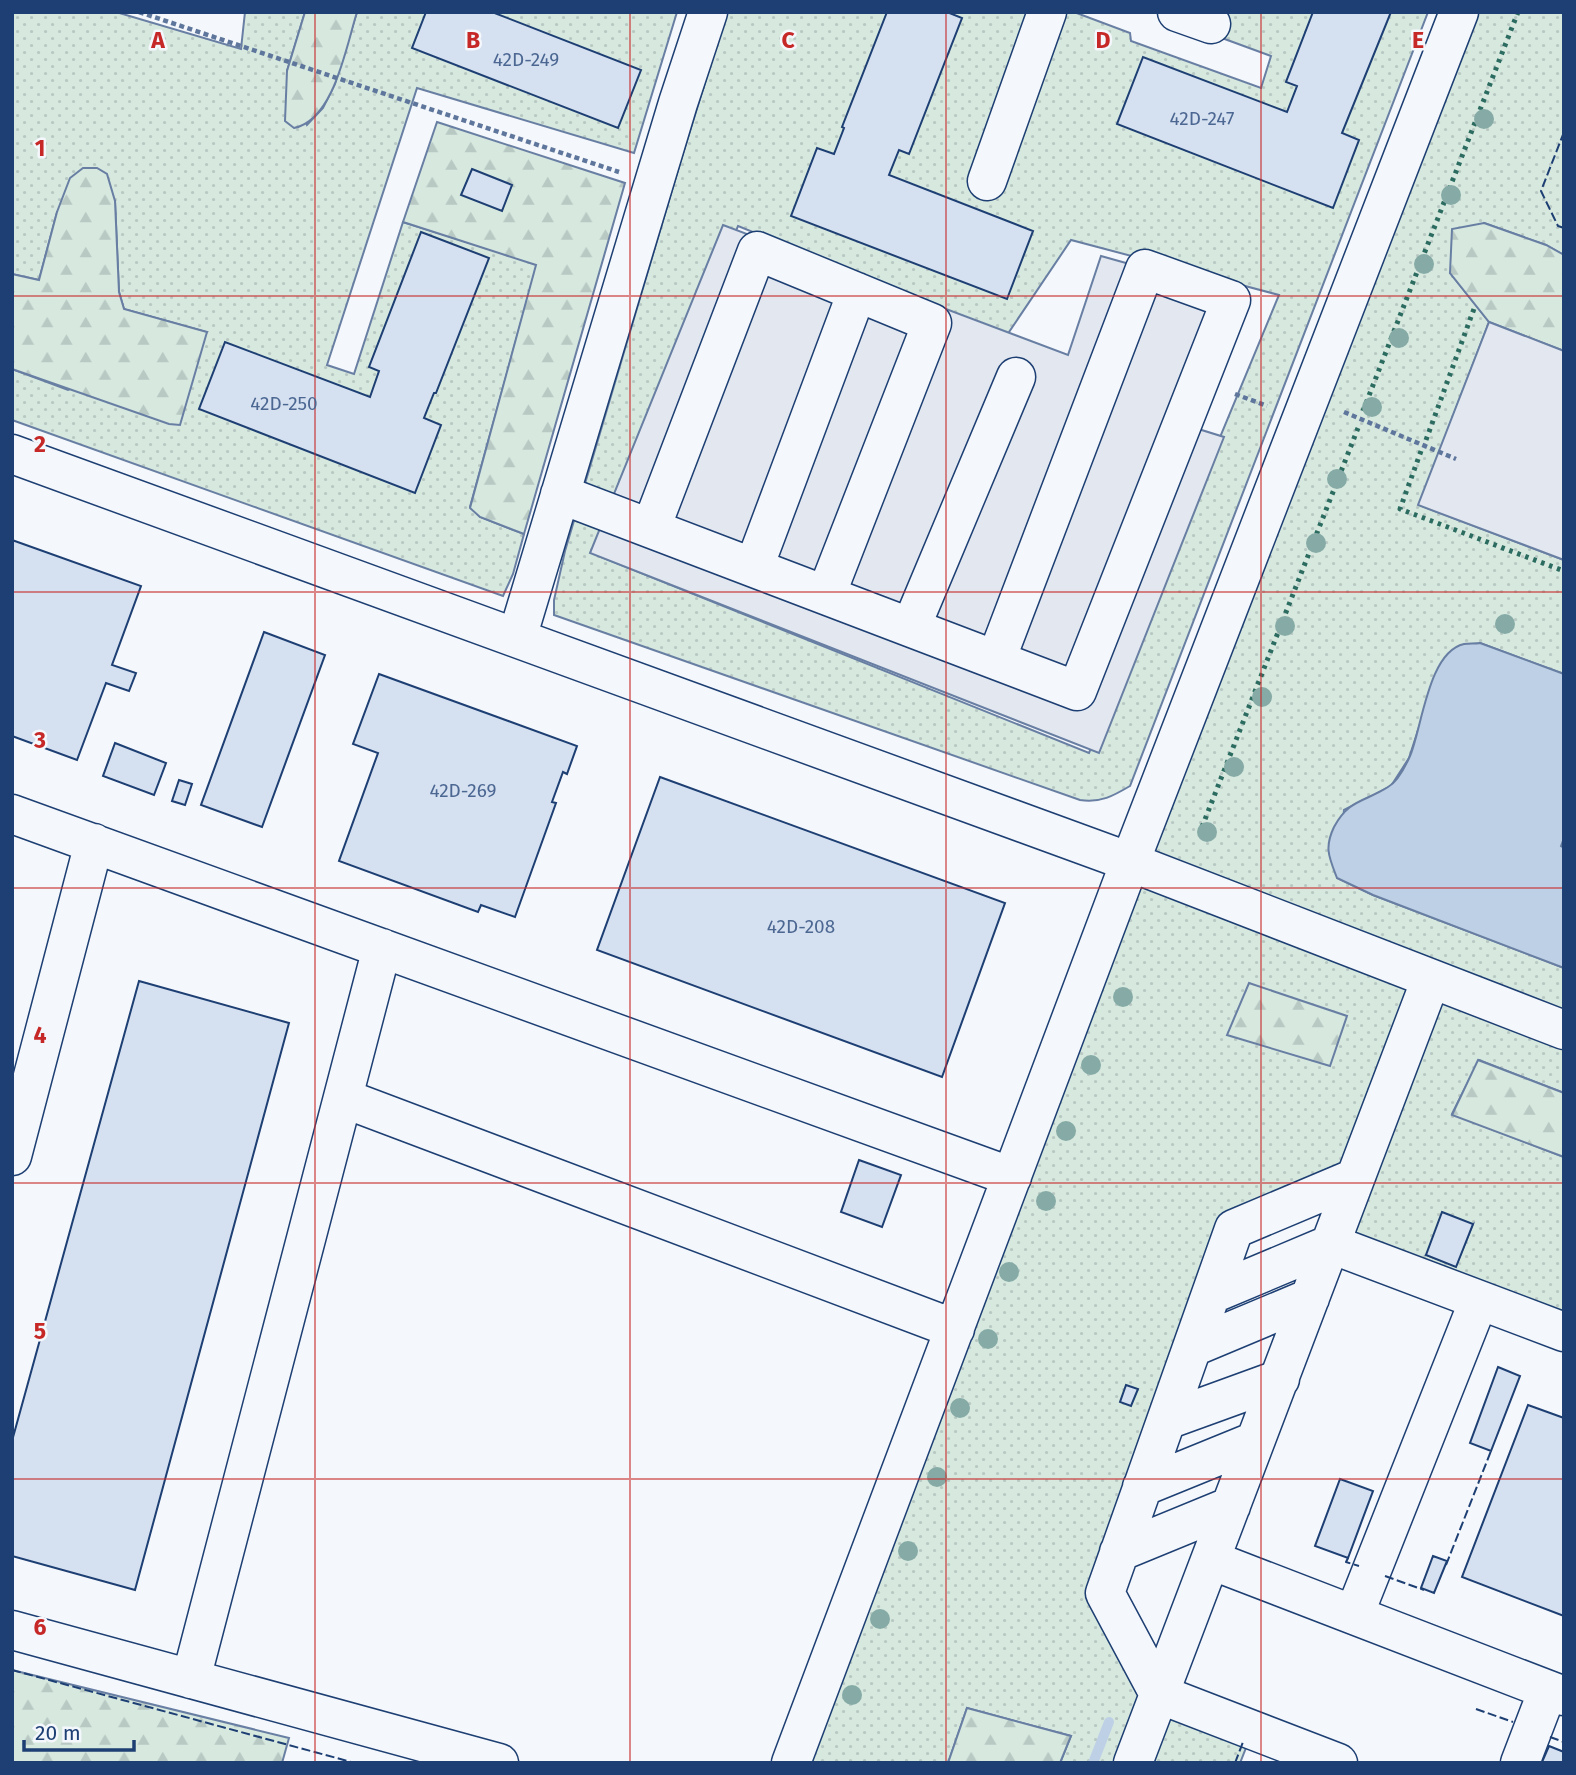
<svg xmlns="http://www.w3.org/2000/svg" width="1576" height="1775" viewBox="0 0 1576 1775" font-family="'Fira Sans',sans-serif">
<defs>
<pattern id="grass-dots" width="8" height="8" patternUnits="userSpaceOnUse" patternTransform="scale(1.75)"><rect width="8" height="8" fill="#d7e8df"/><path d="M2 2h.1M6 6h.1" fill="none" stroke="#b8c8c3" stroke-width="1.8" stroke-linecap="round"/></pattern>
<pattern id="forest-firs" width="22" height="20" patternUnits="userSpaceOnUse" patternTransform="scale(1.75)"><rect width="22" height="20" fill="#d7e8df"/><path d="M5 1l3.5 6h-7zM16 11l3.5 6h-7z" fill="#b8c8c3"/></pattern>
</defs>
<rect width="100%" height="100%" fill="#f4f7fb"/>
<path fill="url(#grass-dots)" stroke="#687fa3" stroke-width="2" fill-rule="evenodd" d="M12 12H116L241 49 245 12H305L287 71 307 125 323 108 335 84 357 12H677L634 153 417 88 327 365 354 374 403 222 537 264 470 507 480 517 524 534 513 574 503 596 12 420V369L68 390 206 332 124 309 119 292 115 201 57 212 39 280 12 274Z
M727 12H1074L1130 33 1131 41 1261 88 1271 56 1162 16 1163 12H1428L1130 786C1113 796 1101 803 1080 800L554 615V600L565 551 681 160ZM738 226 1007 335 1071 240 1279 295 1089 753 596 555Z
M1459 12H1564V255L1546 245 1484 223 1450 273 1489 322 1419 505 1564 560V674L1480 643 1420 724 1409 758 1391 786 1344 810 1337 878 1373 895 1564 968V1093L1479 1060 1452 1114 1564 1157V1332L1331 1244 1355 1179 1234 1229 1105 1593 1159 1693 1253 1730 1240 1763H1060L1071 1736 967 1708 948 1763H791ZM1473 1224 1456 1266 1426 1255Z"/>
<path fill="url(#forest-firs)" stroke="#687fa3" stroke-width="2" d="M305 12H357C346 47 334 120 294 128L285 121 287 71Z
M437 122 625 183 524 534 480 517 470 508 536 265 403 222Z
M83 168H97L107 174 115 201 119 292 124 309 207 332 180 425 169 424 12 369V274L39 280 57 212 70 178Z
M1484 223 1546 245 1564 255V351L1489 322 1450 273 1452 229Z
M1249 983 1347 1016 1330 1066 1227 1035Z
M1478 1060 1564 1093V1157L1452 1115Z
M12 1670 289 1738 282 1763H12Z
M967 1708 1071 1736 1060 1763H948Z"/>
<path fill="#e3e8f0" stroke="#687fa3" stroke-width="2" d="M723 225 1068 355 1101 256 1240 295 1192 427 1224 437 1099 753 590 553Z
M1489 322 1564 351V560L1418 505Z"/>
<path fill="#bed0e5" stroke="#687fa3" stroke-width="2" d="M1480 643 1564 674V838L1561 846 1564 848V968L1373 895 1337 878C1329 857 1324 848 1334 827 1349 799 1365 802 1388 787 1397 782 1406 765 1410 756 1422 728 1428 652 1464 644 1469 643 1475 644 1480 643Z"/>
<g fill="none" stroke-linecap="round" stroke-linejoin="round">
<path stroke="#bed0e5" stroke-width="10" d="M1093 1763 1109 1722"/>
</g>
<path fill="#d5e0f0" stroke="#1d3f73" stroke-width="2" d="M426 12H492L641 70 618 128 412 48Z
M887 12H947L962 18 909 154 899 150 889 175 1033 231 1007 299 791 216 817 148 834 154 844 128 842 127Z
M1313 12H1391L1342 133 1359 140 1333 208 1117 124 1143 57 1287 112 1297 86 1286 82Z
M472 169 512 185 502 211 461 195Z
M421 232 489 258 436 393H434L424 418 441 425 415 493 199 409 225 342 370 397 379 371 369 367Z
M12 540 141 586 112 665 136 673 129 691 106 683 77 760 12 736Z
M264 632 325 655 262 827 201 805Z
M379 674 577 746 567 774 563 772 552 802 556 803 515 917 481 905 478 912 339 861 378 753 353 744Z
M115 743 166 763 154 795 103 776Z
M660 777 1005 903 942 1077 597 950Z
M179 780 192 784 185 805 172 801Z
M139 981 289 1023 135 1590 12 1556V1441Z
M859 1160 901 1175 882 1227 841 1212Z
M1442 1212 1473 1224 1456 1267 1426 1255Z
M1498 1367 1520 1376 1491 1451 1470 1443Z
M1126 1385 1138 1389 1131 1406 1120 1402Z
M1528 1405 1564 1418V1616L1462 1577Z
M1340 1479 1373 1491 1348 1558 1315 1546Z
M1433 1556 1447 1561 1434 1593 1421 1588Z
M1549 1746 1564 1752V1763L1542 1762Z"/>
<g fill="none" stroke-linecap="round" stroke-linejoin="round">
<defs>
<path id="minor" d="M1177 12 1211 24
M987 181 1047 12
M12 454 1130 862 1564 1030
M560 494 1077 691 1231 300 1145 269 996 660
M651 528 757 251 932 323 826 595
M754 567 857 292
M911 627 1016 377
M517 638 678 103 708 12
M12 814 1012 1177
M343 1098 955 1329
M12 1156 94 843
M1212 1294 1331 1244 1564 1332
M1193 1347 1310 1298
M1167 1420 1280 1379
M1142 1487 1255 1441
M1119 1552 1231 1506
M1211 1560 1564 1696
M1354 1615 1479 1300
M12 1630 499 1763
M191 1679 382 948
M791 1763 1130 862 1459 12
M1133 1763 1431 979
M1338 1763 1159 1694 1105 1593 1234 1229 1355 1178
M1520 1763 1548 1690"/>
</defs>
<use href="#minor" stroke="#1d3f73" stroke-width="41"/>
<path stroke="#5e769c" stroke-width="4.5" stroke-dasharray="5 3.5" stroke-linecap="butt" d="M139 12 619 172
M1235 394 1267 406
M1344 412 1456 459"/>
<use href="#minor" stroke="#f4f7fb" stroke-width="38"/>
<path stroke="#2c6c60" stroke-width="5" stroke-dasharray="3.5 5" stroke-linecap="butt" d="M1363 411 1518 12
M1426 440 1475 306
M1421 451 1400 509 1564 571
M1202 827 1358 428"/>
<path stroke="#1d3f73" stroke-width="2" stroke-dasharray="9 3.5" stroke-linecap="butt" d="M1564 132 1541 191 1558 226 1564 228
M1348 1558 1346 1562 1359 1566
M1446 1565 1491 1451
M1385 1576 1424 1590
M12 1670 355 1763
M1476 1709 1513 1722
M1550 1737 1564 1742
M1235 1763 1243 1742"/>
</g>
<g fill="#86aba6">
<circle cx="1484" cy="119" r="10"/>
<circle cx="1451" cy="195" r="10"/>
<circle cx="1424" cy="264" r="10"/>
<circle cx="1399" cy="338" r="10"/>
<circle cx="1372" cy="407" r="10"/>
<circle cx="1337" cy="479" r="10"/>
<circle cx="1316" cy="543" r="10"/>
<circle cx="1505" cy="624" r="10"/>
<circle cx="1285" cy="626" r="10"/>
<circle cx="1262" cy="697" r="10"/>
<circle cx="1234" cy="767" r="10"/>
<circle cx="1207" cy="832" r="10"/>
<circle cx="1123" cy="997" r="10"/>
<circle cx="1091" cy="1065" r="10"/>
<circle cx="1066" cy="1131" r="10"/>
<circle cx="1046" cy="1201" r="10"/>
<circle cx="1009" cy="1272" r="10"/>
<circle cx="988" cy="1339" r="10"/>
<circle cx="960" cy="1408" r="10"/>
<circle cx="937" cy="1477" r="10"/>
<circle cx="908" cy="1551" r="10"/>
<circle cx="880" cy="1619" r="10"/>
<circle cx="852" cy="1695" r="10"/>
</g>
<path fill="none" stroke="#c62828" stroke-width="2" stroke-opacity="0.55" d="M315 12V1763M630 12V1763M946 12V1763M1261 12V1763M12 296H1564M12 592H1564M12 888H1564M12 1183H1564M12 1479H1564"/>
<g text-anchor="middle" stroke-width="5" stroke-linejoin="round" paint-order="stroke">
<g font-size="19" fill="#4b6792">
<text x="526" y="66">42D-249</text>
<text x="1202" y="125">42D-247</text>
<text x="284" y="410">42D-250</text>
<text x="463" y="797">42D-269</text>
<text x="801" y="933">42D-208</text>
</g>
</g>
<g font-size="23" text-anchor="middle" font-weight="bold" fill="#c62828" stroke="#f4f7fb" stroke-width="5" stroke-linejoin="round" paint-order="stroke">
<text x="158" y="48">A</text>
<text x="473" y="48">B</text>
<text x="788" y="48">C</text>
<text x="1103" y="48">D</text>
<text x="1418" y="48">E</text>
<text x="40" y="156">1</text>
<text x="40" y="452">2</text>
<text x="40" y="748">3</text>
<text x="40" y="1043">4</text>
<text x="40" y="1339">5</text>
<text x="40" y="1635">6</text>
</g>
<rect width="1576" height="1775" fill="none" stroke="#1d3f73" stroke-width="28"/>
<path d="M24 1740v10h110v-10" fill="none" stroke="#1d3f73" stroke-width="3.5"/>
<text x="35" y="1740" font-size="21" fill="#1d3f73" stroke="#f4f7fb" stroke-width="5" paint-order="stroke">20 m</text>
</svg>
